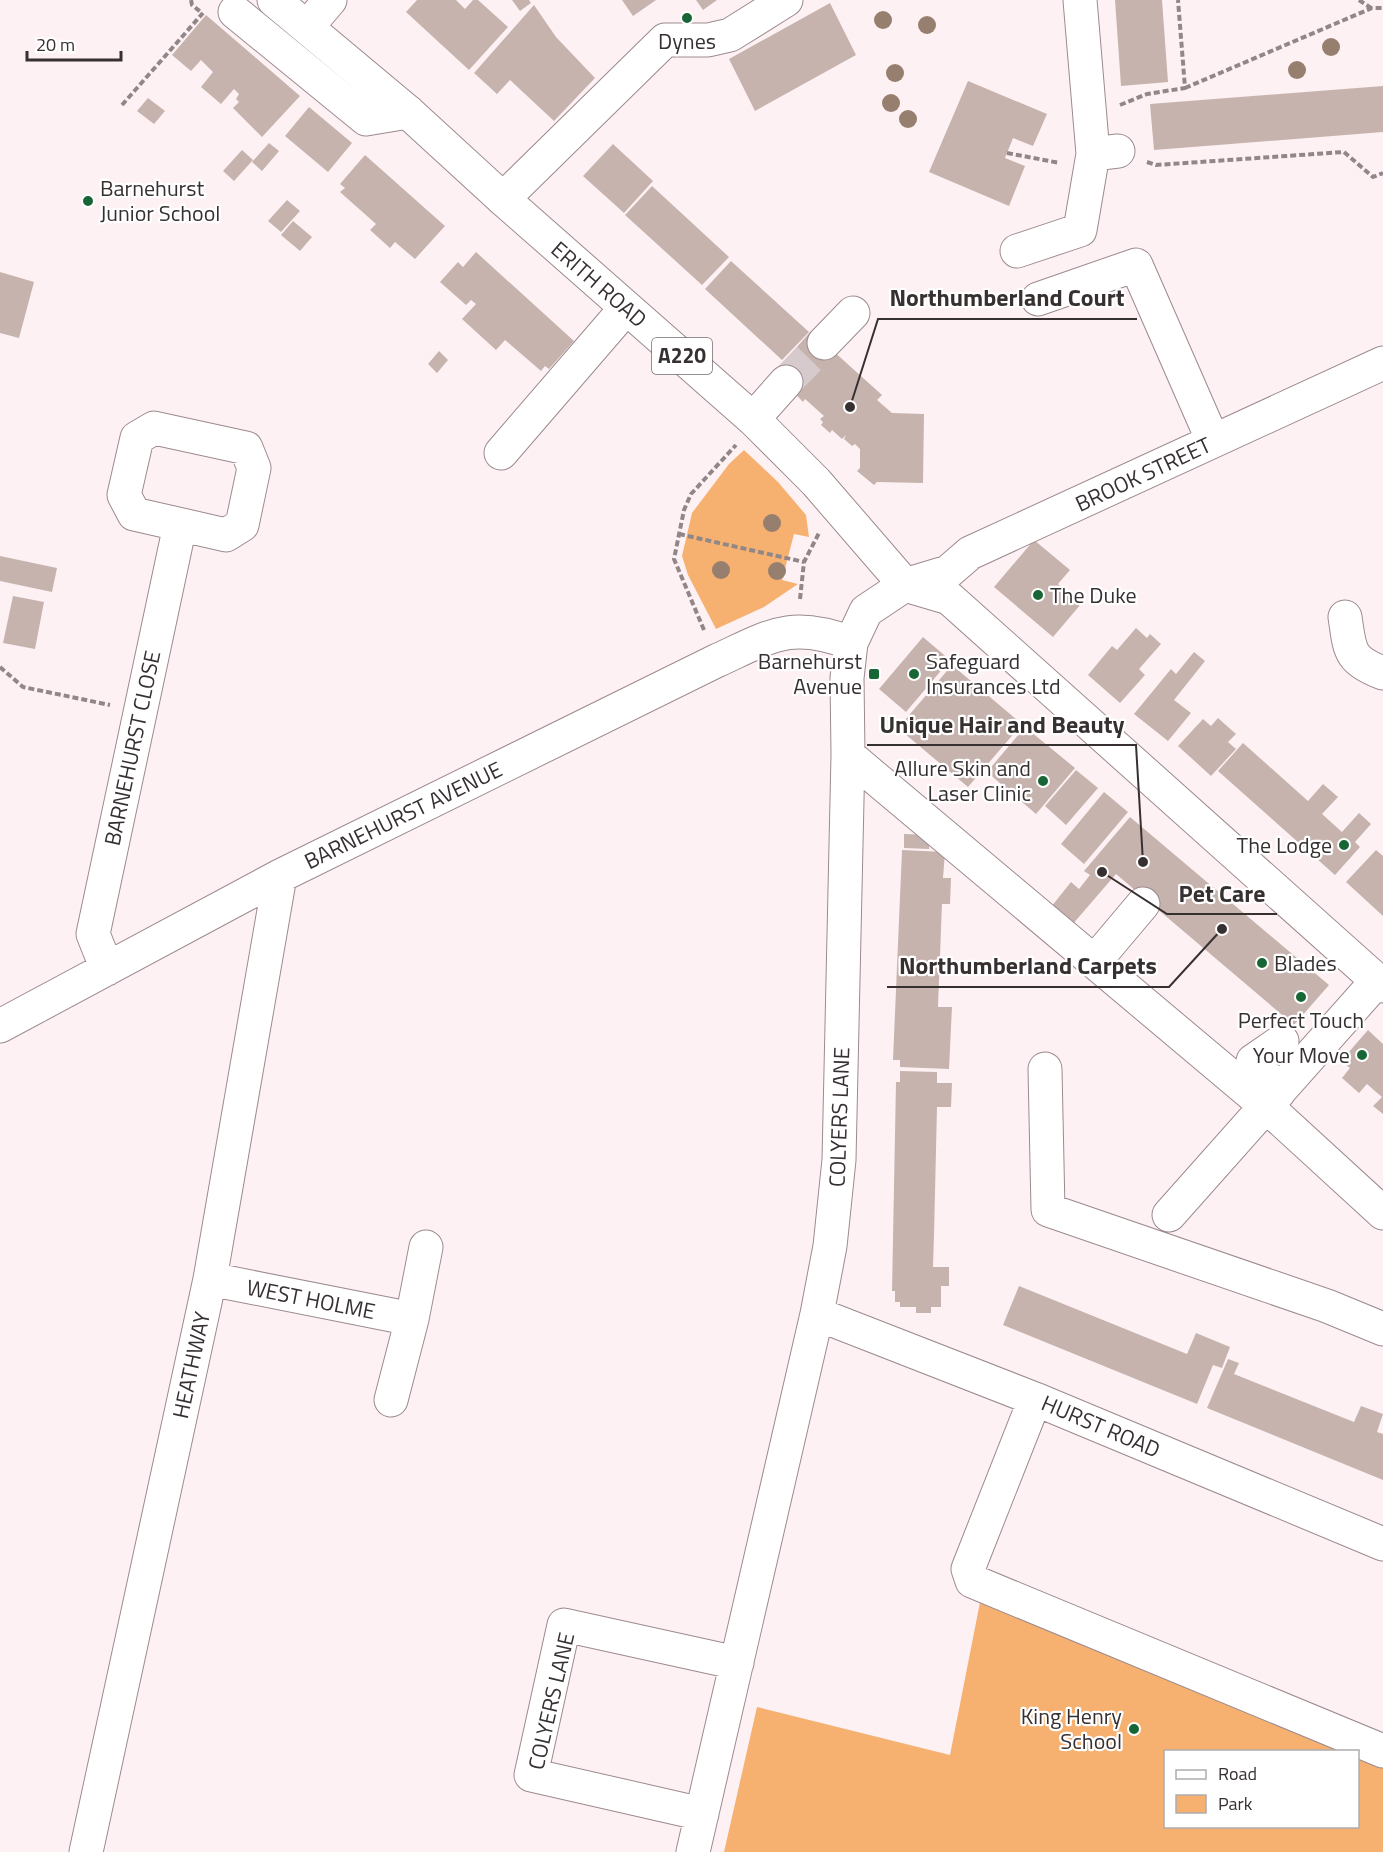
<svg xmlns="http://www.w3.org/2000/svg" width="1383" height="1852" viewBox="0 0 1383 1852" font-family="'Titillium Web',sans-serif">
<rect width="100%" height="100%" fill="#fef1f4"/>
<path fill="#f6b171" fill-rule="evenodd" d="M744 450 778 482 806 515 809 537 794 534 782 580 798 584 764 607 716 629 688 575 682 556 692 513 729 464Z
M982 1592 1383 1758V1852H724L757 1707 950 1755ZM1166 1752H1358V1826H1166Z"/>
<path fill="#c6b3ae" d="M417 0H456L465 9 473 0H478L508 27 469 70 406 12Z
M512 0H529L531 3 520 11Z
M622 0H656L633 16Z
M696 0H717L703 10Z
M1115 0H1162L1168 82 1121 86Z
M830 3 856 55 755 111 729 59Z
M534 5 556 37 595 78 554 121 510 80 497 94 474 73Z
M206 15 300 96 262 137 233 108 239 102 236 99 239 94 234 89 221 104 201 87 213 72 201 60 191 71 172 55Z
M968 81 1047 114 1033 146 1013 138 1005 158 1025 166 1009 206 929 172Z
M1383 86V132L1154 150 1150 104Z
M148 98 165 111 154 124 137 111Z
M309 107 352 143 328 172 285 136Z
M269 143 279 151 262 171 252 162Z
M613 144 653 181 624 213 583 176Z
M242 150 253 160 234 181 223 171Z
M365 155 445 226 415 259 395 242 390 248 370 230 376 224 340 192 345 188 340 184Z
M652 186 729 257 702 285 625 215Z
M287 200 300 211 281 232 268 221Z
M293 221 312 237 300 251 281 235Z
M476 252 574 341 549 369 545 366 541 371 505 340 496 350 462 319 476 304 471 300 466 305 440 282 458 262 463 267Z
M731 261 809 332 782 360 705 289Z
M0 272 34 282 19 338 0 333Z
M811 331 882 395 877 400 892 413 924 414 923 483 877 482 874 485 857 471 860 468V449L855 444 852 446 844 439 846 435 842 439 832 430 830 433 821 425 823 422 820 419 824 416 805 399 803 402 775 372Z
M439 351 448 360 437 373 428 364Z
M1034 540 1070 570 1058 584 1081 604 1053 637 994 587Z
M0 556 57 568 52 592 0 581Z
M13 596 44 602 35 649 3 643Z
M1136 628 1147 638 1150 634 1161 644 1139 669 1145 675 1120 703 1088 675 1112 646 1117 650Z
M923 637 950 660 906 712 879 689Z
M1194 652 1205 661 1174 700 1191 713 1168 741 1134 714 1171 669 1176 674Z
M952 665 1022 724 968 787 898 728Z
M1218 718 1236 734 1228 742 1236 749 1211 776 1178 746 1203 719 1211 726Z
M1025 727 1075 768 1036 814 987 772Z
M1243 743 1308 801 1323 784 1338 797 1322 814 1342 832 1359 813 1371 824 1355 842 1360 847 1335 875 1218 771Z
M1076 770 1098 788 1066 825 1045 806Z
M1104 792 1128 812 1084 864 1061 844Z
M1130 817 1329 985 1294 1025 1116 874 1072 925 1051 907 1071 882 1079 889 1090 875 1084 871Z
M904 834 930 835 929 849 904 848Z
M902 850 945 852 943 878H951L950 904H942L938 1007H952L949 1069 900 1067V1060H893Z
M1376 850 1383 856V916L1346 882Z
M1368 1030 1383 1044V1114L1373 1106 1382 1097 1376 1092 1367 1084 1359 1093 1342 1078 1350 1068 1341 1061Z
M900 1071 937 1072V1083H952L951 1107H937L934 1235 933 1267H949V1286H941V1307H931V1313H916V1307H900V1302H895V1291H892L896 1082H900Z
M1019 1286 1187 1354 1196 1333 1230 1347 1222 1368 1213 1365 1197 1404 1003 1325Z
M1228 1359 1239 1363 1234 1374 1354 1422 1361 1406 1383 1414 1377 1432 1383 1434V1480L1207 1408Z"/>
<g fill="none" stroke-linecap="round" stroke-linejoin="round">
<path stroke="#d6cacd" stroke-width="33" stroke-dasharray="33 16" stroke-linecap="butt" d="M786 382 824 343"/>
<defs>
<path id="minor" d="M1080 0 1093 154 1118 151
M235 12 366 119 408 112
M307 27 330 0
M503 199 665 40H708L730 35 786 0
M1017 251 1080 230 1093 154
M1038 299 1136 265 1213 441
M824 343 853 313
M753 419 786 382
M154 428 246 448 254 468 242 525 226 535 134 514 124 495 137 438Z
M501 453 626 308
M1345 617C1350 650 1348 660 1383 673
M848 755 1266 1106 1383 1213
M1095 961 1143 904
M107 969 93 934 180 525
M0 1026 280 876 716 661C771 636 790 620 851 643
M1045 1069 1048 1210 1327 1306 1383 1329
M1279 1092 1253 1061 1282 1041
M1169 1215 1377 981
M210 1279 412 1319
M817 1314 1035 1399 1383 1544
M1035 1399 968 1569 972 1581 1383 1751
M391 1400 412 1319 426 1247
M702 1814 531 1775 564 1625 737 1663
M86 1852 210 1279 280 876
M693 1852 817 1314 830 1246 839 1160 848 755 847 678 851 643 866 611 905 585 948 572 970 553 1383 363"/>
<path id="major" d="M274 0 408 112 503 199 753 419 816 482 905 585 949 598 1383 986"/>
</defs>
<use href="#minor" stroke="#9c8a8e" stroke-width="35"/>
<use href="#major" stroke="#9c8a8e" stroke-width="35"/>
<path stroke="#918789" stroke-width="4" stroke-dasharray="6 3" stroke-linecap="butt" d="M191 0 192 5 202 13
M1359 0 1371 8
M1185 88 1372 8H1383
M122 105 203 13
M1120 105 1147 94 1185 88 1178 0
M1007 153 1060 163
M1147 162 1156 165 1344 152 1373 177 1383 173
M679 534 804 562
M800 599 804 562 819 533
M704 630 674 559 684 510 691 494 736 445
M0 667 23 687 110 705"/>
<use href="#minor" stroke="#fff" stroke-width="33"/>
<use href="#major" stroke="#fff" stroke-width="33"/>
</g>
<g fill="#967f6f">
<circle cx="883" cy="20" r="9"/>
<circle cx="927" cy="25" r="9"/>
<circle cx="1331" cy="47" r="9"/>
<circle cx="1297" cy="70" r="9"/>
<circle cx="895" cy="73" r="9"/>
<circle cx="891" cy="103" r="9"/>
<circle cx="908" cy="119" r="9"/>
<circle cx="772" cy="523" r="9"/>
<circle cx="721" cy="570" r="9"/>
<circle cx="777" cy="571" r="9"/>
</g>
<g fill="#186636" stroke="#fff" stroke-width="2">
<circle cx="687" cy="18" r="6"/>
<circle cx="88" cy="201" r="6"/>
<circle cx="1038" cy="595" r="6"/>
<rect x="868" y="668" width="12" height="12" rx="3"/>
<circle cx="914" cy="674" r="6"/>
<circle cx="1043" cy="781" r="6"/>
<circle cx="1344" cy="845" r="6"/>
<circle cx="1262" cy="963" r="6"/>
<circle cx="1301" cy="997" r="6"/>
<circle cx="1362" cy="1055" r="6"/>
<circle cx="1134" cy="1729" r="6"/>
</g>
<g text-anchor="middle" stroke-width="4.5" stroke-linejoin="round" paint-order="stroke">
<rect fill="#fff" stroke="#736e6f" stroke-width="1.5" x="652" y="338" width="60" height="36" rx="4.5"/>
<g font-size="21" font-weight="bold" fill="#373031">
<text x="682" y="363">A220</text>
</g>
<g font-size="22" fill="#373031" stroke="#fff" text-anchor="end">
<text x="687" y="49" text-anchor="middle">Dynes</text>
<text x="100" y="196" text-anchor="start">Barnehurst<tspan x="100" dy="25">Junior School</tspan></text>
<text x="1050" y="603" text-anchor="start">The Duke</text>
<text x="862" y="669">Barnehurst<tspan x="862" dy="25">Avenue</tspan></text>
<text x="926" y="669" text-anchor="start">Safeguard<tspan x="926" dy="25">Insurances Ltd</tspan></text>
<text x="1031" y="776">Allure Skin and<tspan x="1031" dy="25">Laser Clinic</tspan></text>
<text x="1332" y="853">The Lodge</text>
<text x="1274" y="971" text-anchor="start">Blades</text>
<text x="1301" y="1028" text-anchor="middle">Perfect Touch</text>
<text x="1350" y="1063">Your Move</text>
<text x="1122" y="1724">King Henry<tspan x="1122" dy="25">School</tspan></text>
</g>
<g font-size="22" fill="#373031" stroke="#fff">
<text transform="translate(599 284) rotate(41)" y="8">ERITH ROAD</text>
<text transform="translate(1143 474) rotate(-25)" y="8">BROOK STREET</text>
<text transform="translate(132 748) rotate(-78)" y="8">BARNEHURST CLOSE</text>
<text transform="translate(403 815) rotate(-26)" y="8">BARNEHURST AVENUE</text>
<text transform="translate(839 1117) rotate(-88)" y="8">COLYERS LANE</text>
<text transform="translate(311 1299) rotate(11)" y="8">WEST HOLME</text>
<text transform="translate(191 1365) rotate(-78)" y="8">HEATHWAY</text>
<text transform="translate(1101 1426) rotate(23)" y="8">HURST ROAD</text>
<text transform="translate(551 1701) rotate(-77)" y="8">COLYERS LANE</text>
</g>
</g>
<path fill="none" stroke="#373031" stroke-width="2" d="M850 407L878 319H1137M1143 862L1136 745H867M1102 872L1167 914H1277M1222 929L1169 987H887"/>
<g fill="#373031" stroke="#fff" stroke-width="2">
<circle cx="850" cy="407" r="6"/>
<circle cx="1143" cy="862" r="6"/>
<circle cx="1102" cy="872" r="6"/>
<circle cx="1222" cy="929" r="6"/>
</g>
<g font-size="24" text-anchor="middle" font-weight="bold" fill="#373031" stroke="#fff" stroke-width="4.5" stroke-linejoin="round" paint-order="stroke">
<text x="1007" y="306">Northumberland Court</text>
<text x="1002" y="733">Unique Hair and Beauty</text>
<text x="1222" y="902">Pet Care</text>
<text x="1028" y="974">Northumberland Carpets</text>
</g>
<rect x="1164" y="1750" width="195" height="78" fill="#ffffff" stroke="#afacad" stroke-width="1.5"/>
<rect x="1176" y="1770" width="30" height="9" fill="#ffffff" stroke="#afacad" stroke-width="1.5"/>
<text x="1218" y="1780" font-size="18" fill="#373031">Road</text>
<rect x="1176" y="1795" width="30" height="18" fill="#f6b171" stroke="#afacad" stroke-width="1.5"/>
<text x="1218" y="1810" font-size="18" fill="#373031">Park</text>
<path d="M27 51v9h94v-9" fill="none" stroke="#373031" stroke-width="3"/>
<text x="36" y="51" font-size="18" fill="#373031" stroke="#ffffff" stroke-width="4.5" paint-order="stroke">20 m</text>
</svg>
